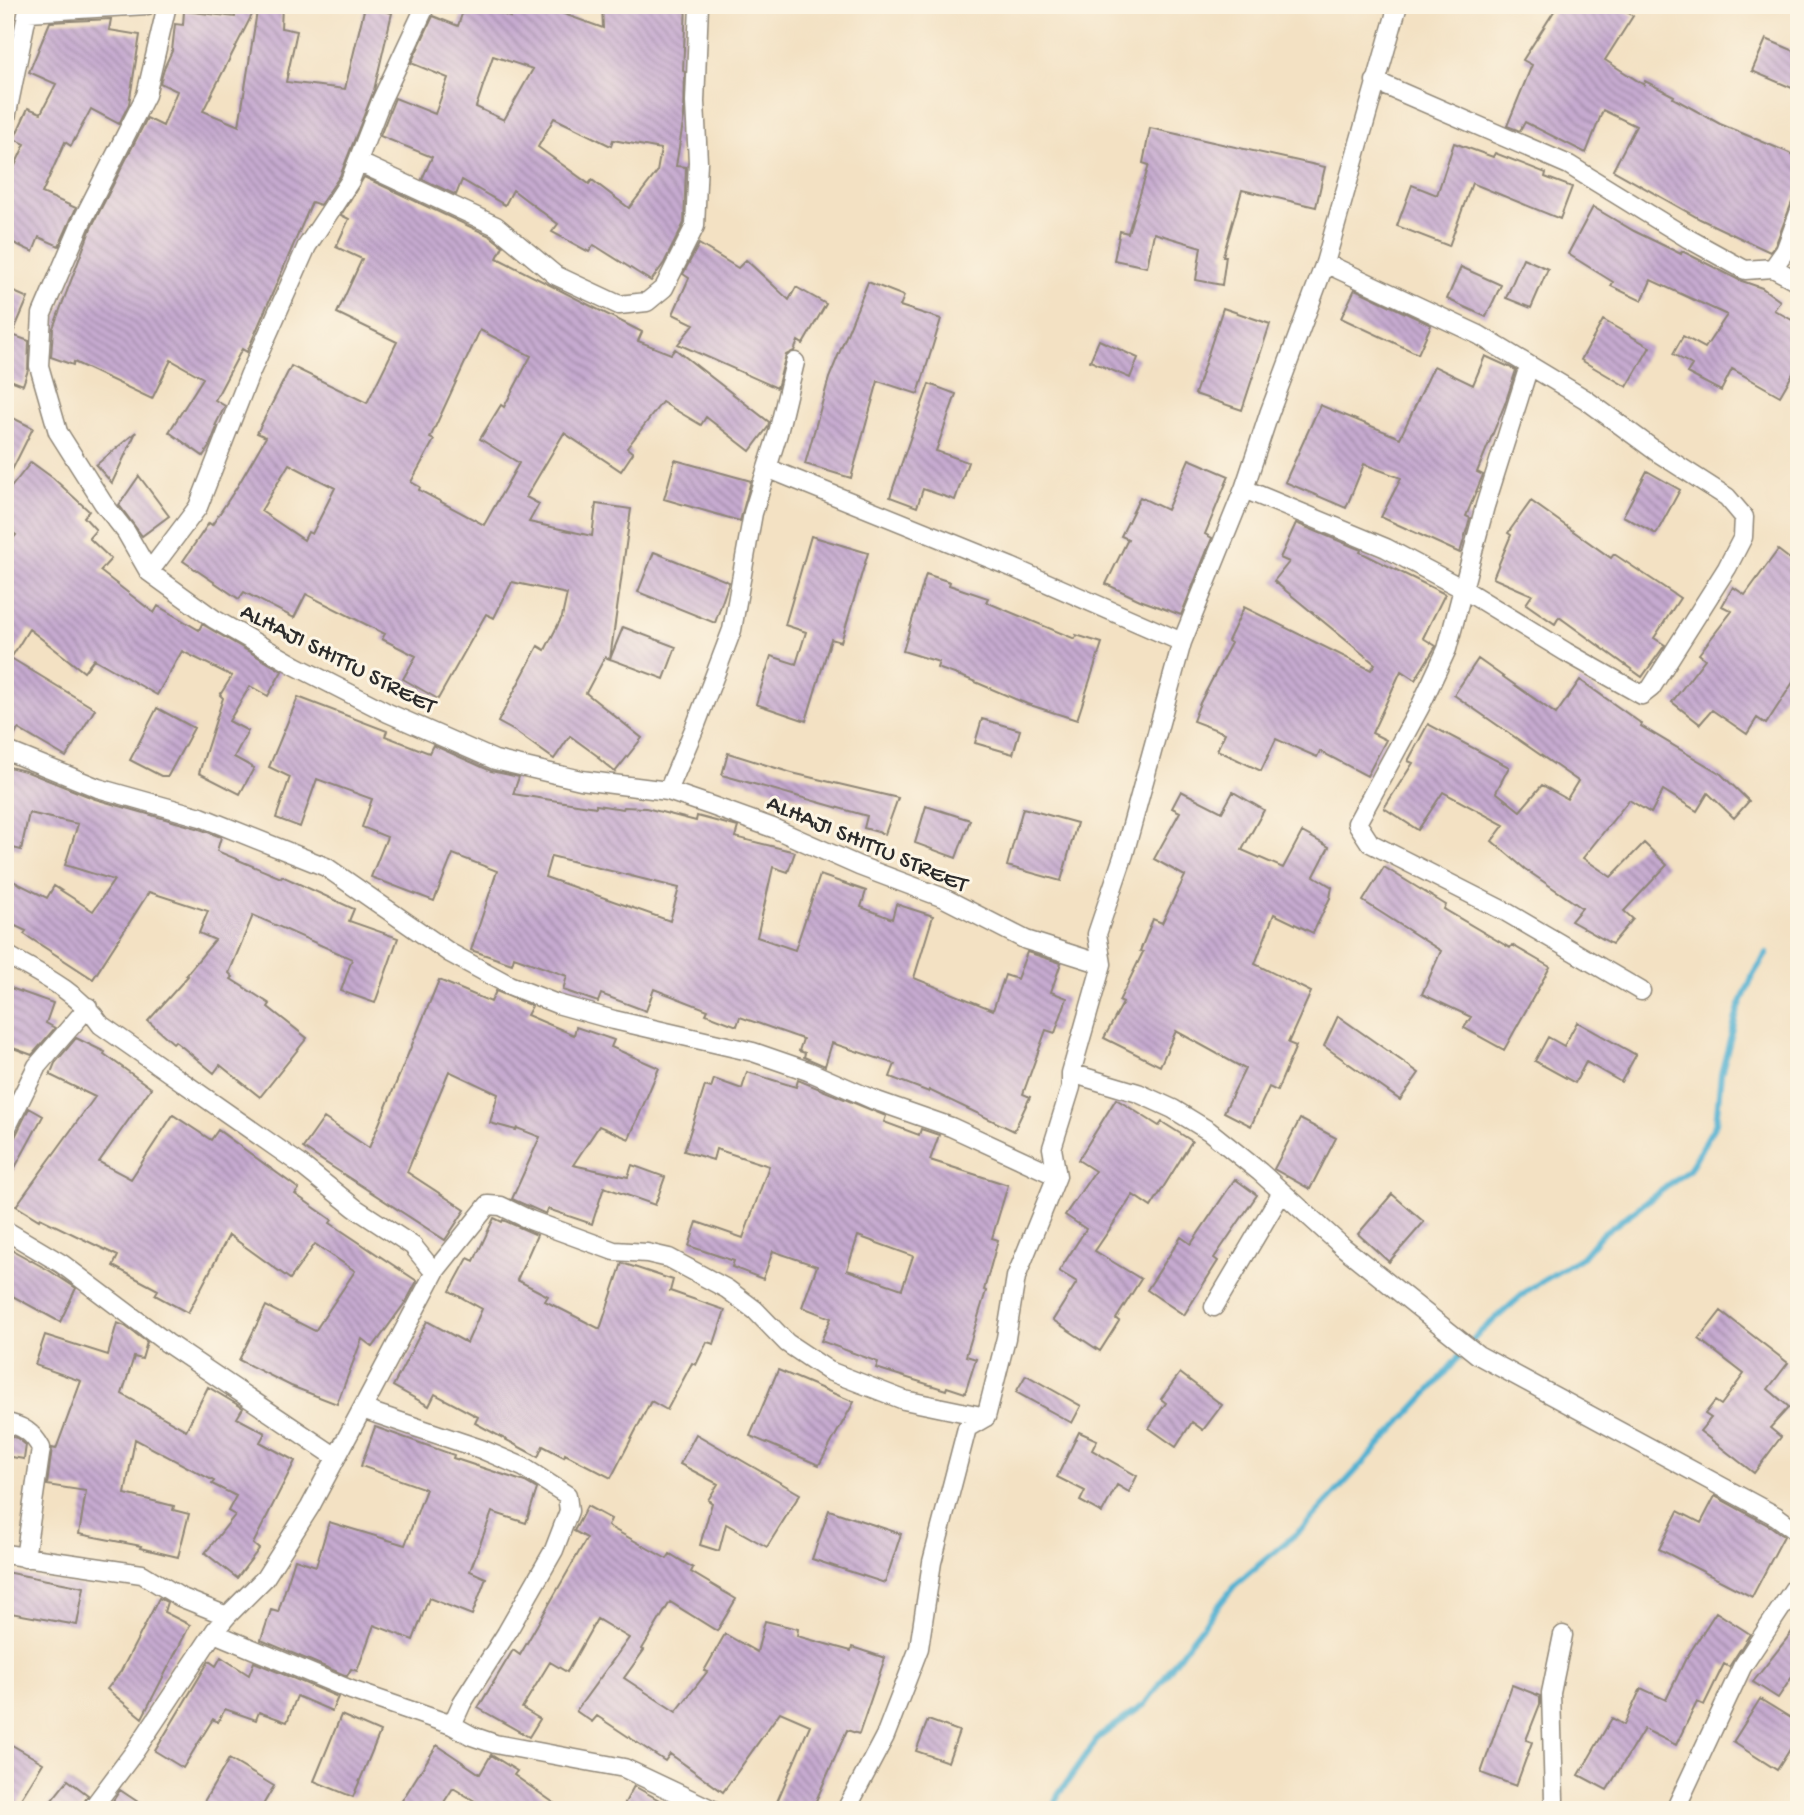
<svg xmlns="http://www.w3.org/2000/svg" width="1804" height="1815" viewBox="0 0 1804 1815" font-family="'Gochi Hand',sans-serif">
<defs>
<pattern id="building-back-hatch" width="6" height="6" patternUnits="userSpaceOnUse" patternTransform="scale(1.75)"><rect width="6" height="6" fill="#c6aad0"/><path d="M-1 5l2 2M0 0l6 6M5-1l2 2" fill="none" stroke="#a18ba9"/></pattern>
</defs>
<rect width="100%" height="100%" fill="#fcf5e5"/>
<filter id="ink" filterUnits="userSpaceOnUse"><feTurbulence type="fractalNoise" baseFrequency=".0143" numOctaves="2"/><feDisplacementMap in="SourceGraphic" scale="14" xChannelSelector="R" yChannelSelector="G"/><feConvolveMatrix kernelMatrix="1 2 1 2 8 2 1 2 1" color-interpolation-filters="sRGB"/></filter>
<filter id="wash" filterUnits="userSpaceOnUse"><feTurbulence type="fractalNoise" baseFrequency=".00686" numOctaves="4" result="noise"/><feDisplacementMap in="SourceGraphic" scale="28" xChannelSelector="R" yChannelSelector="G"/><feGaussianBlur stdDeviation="1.57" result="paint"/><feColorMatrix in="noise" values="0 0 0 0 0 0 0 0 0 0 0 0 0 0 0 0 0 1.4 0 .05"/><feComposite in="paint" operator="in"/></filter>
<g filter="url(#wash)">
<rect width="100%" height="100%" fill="#f3e1c3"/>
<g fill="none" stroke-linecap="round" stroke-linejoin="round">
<path stroke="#52b1d1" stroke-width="6" d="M1052 1810 1058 1795 1099 1737 1145 1704 1185 1648 1235 1585 1304 1527 1436 1384 1478 1334 1528 1290 1582 1257 1599 1237 1689 1170 1716 1123 1721 1074 1738 1010 1753 975 1767 953"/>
</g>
<g id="blocks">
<path fill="url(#building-back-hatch)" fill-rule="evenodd" d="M236 5H257L203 111 239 126 258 5 282 6 281 28 297 31 286 82 345 89 365 6 392 13 374 90 340 176 320 205 312 202 247 352 242 349 215 400 225 406 215 426 217 427 209 447 203 456 169 432 203 378 171 360 152 399 74 362 73 365 51 357 53 328 91 228 147 118 163 126 177 91 160 83 165 66 172 51 175 24 183 25 184 11 235 17Z
M465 5H478L510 17 511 5H548L547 8 603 28 602 5H686L683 71 685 72 684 117 676 166 686 167 684 223 664 263 651 281 594 245 589 252 552 232 558 224 513 190 505 205 462 180 456 195 422 179 432 157 380 136 395 98 435 114 448 78 411 63 433 16 458 26ZM493 56 533 69 504 120 476 107ZM554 118 611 146 613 140 661 149 657 172 629 208 592 180 589 184 538 147Z
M1558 5H1617L1633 16 1605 60 1644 85 1645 81 1674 96 1673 98 1720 124 1799 157V184L1775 246 1770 252 1700 219 1613 170 1636 126 1603 110 1586 153 1525 122 1520 131 1507 126 1532 65 1523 60Z
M111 19 109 30 140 35 129 104 119 124 91 109 71 146 65 142 42 193 76 208 59 246 39 237 33 252 5 239V187L25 144 14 139 28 108 41 113 56 84 29 72 50 22Z
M1766 39 1799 53V91L1752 71Z
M1150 128 1325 167 1316 207 1242 190 1223 256H1226L1222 285 1196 280 1201 247 1154 233 1147 267 1114 260 1120 231 1128 233 1149 165 1143 163Z
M1454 143 1493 157 1495 153 1546 173 1545 177 1572 187 1560 219 1472 183 1449 246 1397 226 1412 185 1437 195Z
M364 177 490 236 503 246 497 258 642 332 638 341 671 354 675 349 769 422 768 427 750 451 706 417 701 425 662 402 627 448 633 453 621 471 564 433 526 497 539 504 529 522 592 536 596 504 631 509 610 659 605 657 586 693 642 738 615 772 598 758 599 757 570 736 554 759 516 732 498 722 538 646 545 650 562 617 567 594 512 582 494 618 486 614 438 699 403 679 416 656 382 639 385 634 306 594 294 618 244 592 239 599 183 561 209 523 212 525 237 487 266 437 257 433 291 366 367 403 397 342 337 313 362 259 336 247 349 219 341 215ZM480 330 531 356 504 407 501 405 480 439 519 463 484 525 419 490 420 487 411 482 434 440 430 438ZM289 464 335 488 312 534 308 532 304 540 261 511Z
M1593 207 1634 231 1681 254 1682 251 1739 280 1762 288 1780 301 1774 310 1799 324V363L1780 396 1732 369 1721 391 1687 373 1692 365 1673 354 1683 336 1705 348 1727 315 1651 280 1642 301 1611 286 1613 282 1568 254Z
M699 244 738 268 746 260 789 300 796 287 826 304 803 344 798 341 794 351 786 355 777 388 678 344 694 324 673 314 689 278 683 274Z
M1523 258 1548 269 1531 308 1506 298Z
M1461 267 1501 285 1486 317 1447 299Z
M868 282 904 296 900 306 941 319 918 394 878 381 851 478 805 464 829 378Z
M5 288 28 298 12 335 29 341 28 370 23 385 5 378Z
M1355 289 1431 325 1418 354 1341 318Z
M1223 308 1270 324 1242 410 1195 394Z
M1603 320 1650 347 1627 387 1581 360Z
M1099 340 1138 358 1130 378 1090 361Z
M1485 356 1516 370 1505 404 1477 472 1483 475 1466 516 1470 518 1460 553 1381 517 1401 478 1364 464 1346 508 1285 482 1320 405 1400 438 1434 366 1473 385Z
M929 384 956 394 936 451 968 462 955 500 923 489 917 507 890 497Z
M5 414 33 428 5 484Z
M136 432 112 483 96 465Z
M1189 459 1229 476 1205 534 1212 538 1181 615 1140 600 1106 584 1128 539 1121 536 1140 497 1167 510Z
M675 460 751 481 740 521 664 499Z
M31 462 53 478 89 511 84 517 96 530 89 538 111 559 100 571 154 613 158 606 199 630 202 624 282 671 268 696 250 686 229 721 248 731 234 757 254 768 240 794 199 773 223 698 220 695 232 676 182 651 157 695 94 659 84 672 29 629 11 658 95 709 66 757 18 729 12 741 5 739V549L16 535 5 526V495Z
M1647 471 1680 490 1656 534 1623 516Z
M139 476 169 516 142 536 119 505Z
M1531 501 1611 558 1614 554 1680 598 1654 638 1665 645 1642 677 1559 617 1555 624 1526 604 1532 595 1493 578 1511 535 1508 533Z
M1296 523 1361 550 1360 552 1445 594 1423 638 1436 646 1415 680 1401 671 1372 733 1386 740 1367 776 1320 751 1317 757 1276 739 1261 771 1217 750 1225 733 1193 721 1200 703 1231 643 1228 641 1244 607 1371 670 1375 664 1274 581 1289 562 1280 558Z
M811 536 868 553 841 642 831 639 806 721 756 704 771 656 796 664 806 632 785 625Z
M1778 550 1799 566V673L1766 724 1757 718 1747 734 1712 710 1700 724 1672 702 1705 659 1699 654 1732 611 1722 606 1733 587 1745 595Z
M654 552 729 582 715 623 638 592Z
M926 574 950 582 949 585 988 598 986 602 1075 639 1076 635 1102 643 1077 720 1027 704 966 678 937 668 939 662 903 651Z
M623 627 676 647 664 679 610 659Z
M1478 659 1556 714 1580 680 1642 724 1641 726 1721 774 1749 801 1734 818 1708 793 1697 811 1663 790 1651 813 1629 800 1583 858 1611 877 1644 843 1667 865 1624 911 1633 919 1612 944 1571 921 1582 908 1525 869 1492 841 1504 825 1443 792 1418 830 1384 808 1413 763 1408 761 1428 724 1509 767 1496 792 1520 811 1542 785 1567 799 1578 781 1454 695Z
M298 697 387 731 385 736 429 753 433 745 491 771 519 777 513 794 596 807V805L623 809 624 807 646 808 696 821 697 816 738 827 735 837 795 852 788 872 773 867 757 937 795 950 820 875 866 891 861 907 892 919 896 904 933 916 914 978 993 1010 1005 975 1017 979 1027 952 1061 963 1051 992 1067 998 1055 1033 1046 1030 1023 1094 1030 1097 1014 1131 929 1090V1092L890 1077 895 1064 832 1043 825 1066 804 1057 805 1053 799 1051 803 1039 740 1017 737 1026 706 1014 708 1010 654 989 646 1011 601 994 598 1002 563 990 567 976 514 957 512 964 471 950 497 871 453 854 434 901 371 877 387 837 362 827 372 799 317 779 300 827 276 818 290 777 269 767ZM551 856 679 888 670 921 545 877Z
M157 708 194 728 168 776H161L130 760Z
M982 719 1020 730 1013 754 975 743Z
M728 753 792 773 898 798 885 834 864 828 867 816 722 775Z
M5 766 25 771 95 799 197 828 221 837 217 851 281 878 282 876 354 909 349 921 398 938 375 1003 341 991 352 959 253 915 229 973 233 977 231 979 270 1004 268 1007 307 1038 260 1097 220 1065 214 1073 175 1041 173 1043 148 1021 188 976 186 975 215 940 199 933 208 911 149 892 93 979 24 934 26 931 5 921V877L47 898 54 886 93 911 114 880 65 865 78 824 29 813 21 850 5 846Z
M1181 791 1222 812 1233 792 1264 810 1242 850 1283 868 1302 832 1329 847 1314 876 1332 887 1330 898 1313 933 1274 914 1255 964 1311 992 1288 1043 1296 1046 1277 1091 1269 1087 1251 1126 1224 1112 1245 1069 1176 1031 1160 1066 1104 1038 1123 1003 1119 1001 1143 952 1140 951 1153 919 1162 923 1185 876 1154 859 1180 812 1172 808Z
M926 806 970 820 956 858 915 843Z
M1023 808 1077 823 1061 881 1007 866Z
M1384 867 1446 905 1444 909 1510 948 1512 945 1550 967 1504 1050 1464 1028 1471 1017 1422 994 1441 951 1363 901Z
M439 980 491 1002 496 991 532 1006 527 1015 574 1035 576 1027 614 1040 611 1047 659 1068 629 1139 599 1126 573 1165 628 1177 632 1165 665 1177 655 1205 604 1187 592 1224 548 1209 546 1214 512 1199 540 1137 517 1128 516 1130 490 1123 498 1094 449 1071 407 1172 465 1210 445 1240 303 1148 324 1118 369 1148Z
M5 986 53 1003 46 1023 55 1028 32 1055 5 1045Z
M1338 1016 1419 1073 1400 1100 1324 1046Z
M1577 1022 1636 1055 1621 1082 1586 1062 1575 1083 1535 1061 1548 1037 1564 1046Z
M76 1038 105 1052 104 1054 151 1088 99 1162 131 1179 173 1115 211 1140 218 1130 299 1189 295 1194 332 1220 330 1223 417 1281 407 1300 373 1347 362 1339 337 1404 291 1386 239 1360 266 1306 315 1331 355 1271 315 1244 290 1279 229 1235 188 1313 155 1295 158 1290 113 1266 118 1256 40 1218 39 1220 16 1206 95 1097 50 1075 55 1063Z
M747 1072 796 1087 798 1080 886 1116 884 1122 919 1135 921 1129 939 1135 930 1160 1008 1185 992 1238 998 1240 984 1290 986 1291 966 1356 976 1359 965 1393 947 1387 946 1390 876 1368 878 1362 821 1341 831 1318 802 1307 817 1266 773 1251 763 1279 732 1267 734 1261 689 1246 697 1222 743 1238 769 1166 716 1149 713 1160 684 1151 705 1086 711 1088 714 1079 742 1089ZM858 1236 913 1256 902 1289 847 1270Z
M1116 1099 1159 1126 1162 1122 1192 1141 1151 1207 1133 1195 1095 1251 1141 1279 1116 1319 1119 1321 1100 1351 1053 1320 1077 1282 1059 1271 1086 1229 1065 1215 1095 1171 1078 1160Z
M29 1108 43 1116 5 1186V1142L15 1137Z
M1300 1119 1336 1138 1310 1189 1274 1169Z
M1235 1179 1257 1195 1214 1258 1218 1261 1184 1315 1147 1290 1181 1237 1191 1244Z
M1392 1194 1424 1222 1389 1262 1358 1234Z
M494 1218 502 1222 503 1220 537 1235 517 1280 548 1296 545 1301 600 1329 622 1263 673 1280 670 1291 725 1310 714 1344 707 1342 696 1365 692 1363 667 1410 651 1401 611 1478 565 1454 564 1457 543 1446 538 1457 475 1423 478 1417 435 1394 429 1406 393 1386 427 1321 467 1343 482 1309 450 1291 468 1258 474 1261Z
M5 1246 50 1271 76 1288 60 1322 5 1292Z
M1721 1311 1788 1363 1768 1389 1789 1407 1770 1428 1781 1437 1754 1473 1700 1431 1711 1418 1705 1414 1715 1401 1721 1405 1744 1374 1699 1339Z
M117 1323 125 1326 147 1342 142 1359 134 1357 122 1394 186 1430 208 1387 243 1408 237 1418 265 1433 260 1442 295 1461 253 1544 259 1549 237 1578 205 1553 235 1515 228 1511 236 1496 212 1484 214 1481 135 1439 125 1494 174 1506 173 1510 189 1514 178 1557 140 1548 141 1546 79 1534 86 1491 47 1485 52 1448 56 1449 81 1381 35 1365 45 1335 108 1355Z
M778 1370 854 1402 819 1465 750 1436Z
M1180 1373 1222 1405 1203 1430 1192 1422 1176 1447 1149 1428 1166 1403 1161 1399Z
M1026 1375 1081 1406 1072 1423 1016 1392Z
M375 1427 454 1455 453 1458 525 1482 537 1489 526 1523 492 1512 470 1571 486 1578 472 1615 429 1598 413 1640 374 1625 357 1671 351 1669 347 1676 261 1640 271 1610 278 1612 295 1559 316 1566 329 1522 405 1545 426 1489 361 1466Z
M1079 1432 1097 1440 1092 1450 1137 1476 1129 1492 1117 1485 1102 1513 1080 1501 1085 1491 1057 1477Z
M696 1434 800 1494 767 1547 726 1524 719 1551 700 1545 712 1503 708 1500 718 1484 680 1464Z
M5 1435 17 1438 26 1445 24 1459 5 1456Z
M1715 1496 1770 1526 1784 1536 1752 1597 1659 1549 1678 1511 1701 1523Z
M587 1506 611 1519 608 1526 667 1559 670 1554 693 1568 691 1572 736 1599 717 1631 670 1602 642 1649 644 1650 624 1678 676 1712 707 1672 704 1671 725 1634 757 1652 765 1621 798 1629 797 1636 851 1651 852 1647 885 1658 859 1734 847 1730 812 1810H790L776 1804 810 1725 780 1712 723 1792 670 1754 665 1761 597 1716 592 1722 576 1711 629 1638 597 1619 567 1672 550 1662 522 1708 540 1719 529 1737 478 1708 513 1650 520 1655 587 1538 574 1531Z
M829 1510 901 1534 885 1583 812 1559Z
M5 1572 84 1587 77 1625 5 1612Z
M159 1598 167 1602 164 1612 190 1625 142 1718 107 1689 121 1671Z
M1716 1612 1750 1634 1729 1667 1724 1664 1704 1705 1697 1702 1676 1745 1644 1729 1607 1790 1579 1775 1612 1718 1624 1725 1641 1688 1666 1700 1685 1660Z
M1799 1623V1682L1792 1677 1778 1698 1753 1682Z
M221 1657 249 1675 254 1662 338 1697 332 1711 297 1696 287 1722 259 1712 256 1720 225 1709 218 1722 213 1719 183 1768 155 1751 209 1661 216 1666Z
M1512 1685 1540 1696V1704L1526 1740 1532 1742 1516 1786 1481 1773Z
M1760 1699 1799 1723V1735L1777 1770 1733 1742Z
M341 1715 380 1732 353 1797 314 1781Z
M928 1720 959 1731 948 1762 916 1751Z
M5 1741 43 1763 14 1810H5Z
M437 1745 480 1774 491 1755 517 1771 514 1775 564 1810H490L453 1788 439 1810H396Z
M229 1759 274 1786 260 1810H199Z
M68 1780 88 1795 80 1810H44Z
M634 1786 677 1810H621Z
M120 1790 150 1810H107Z"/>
</g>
</g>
<g filter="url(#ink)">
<use href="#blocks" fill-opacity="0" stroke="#8f8677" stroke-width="2"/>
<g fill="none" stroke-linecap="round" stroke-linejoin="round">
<defs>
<path id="street" d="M167 5 146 95 81 223 42 314 39 366 58 432 103 503 126 532 149 572 214 619 296 666 388 713 495 760 581 780 668 791 712 806 773 828 859 866 944 898 1026 940 1102 964
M28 12 147 5
M1375 81 1569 165 1689 239 1745 270 1773 268 1785 251 1799 213
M5 123 29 5
M358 162 496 226 555 275 619 305 647 302 664 288 695 226 698 162 695 102 699 5
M1773 268 1799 282
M1529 366 1485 506 1447 649 1420 707 1357 823 1370 843 1506 912 1641 991
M767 468 1011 567 1182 642
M1244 489 1386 548 1463 589 1566 652 1642 695 1651 688 1727 568 1743 537 1744 517 1727 497 1657 452 1585 399 1479 335 1325 263
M149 572 198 507 249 376 307 246 350 181 381 101 426 5
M5 750 98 788 201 817 326 867 450 953 509 985 557 1004 614 1020 753 1052 808 1071 874 1100 951 1127 1057 1176
M668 791 695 727 732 630 753 513 778 433 795 362
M5 954C40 974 77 991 101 1025L300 1164 355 1208 413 1246 430 1267 436 1270 310 1507 265 1578 227 1616 216 1629 135 1751 91 1810
M1071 1073 1138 1093 1173 1109 1209 1131 1260 1172 1343 1247 1478 1355 1776 1516 1799 1533
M5 1131 37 1066 88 1007
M5 1230 62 1264 167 1343 336 1457
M436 1270 488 1205 501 1206 530 1220 614 1251 647 1253 669 1258 727 1289 755 1310 787 1343 829 1371 904 1400 986 1417 1006 1338 1016 1277 1057 1176 1052 1148 1071 1087V1073L1102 964 1097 934 1124 854 1182 642 1244 489 1269 414 1325 263 1398 5
M1214 1307 1282 1192
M362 1409 481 1449 523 1467 567 1495 569 1511 554 1550 506 1634 462 1703 452 1725
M5 1423C22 1425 33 1433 41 1448L25 1558
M5 1554 142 1574 180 1597 227 1616
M214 1633 351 1690 452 1725 472 1736 495 1744 624 1768 713 1810
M846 1810 885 1736 919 1648 932 1562 967 1428 986 1417
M1551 1810 1554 1799 1551 1693 1563 1635
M1675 1810 1742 1667 1799 1581"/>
</defs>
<use href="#street" stroke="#8f8677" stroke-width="21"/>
<use href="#street" stroke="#fff" stroke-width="18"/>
</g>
</g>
<g text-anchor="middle" stroke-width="6" stroke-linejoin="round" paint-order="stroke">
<g font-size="24" fill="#2b2b2b" stroke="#fcf5e5">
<text transform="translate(339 657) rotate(27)" y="8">ALHAJI SHITTU STREET</text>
<text transform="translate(868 842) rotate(23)" y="8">ALHAJI SHITTU STREET</text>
</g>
</g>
<rect width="1804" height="1815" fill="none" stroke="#fcf5e5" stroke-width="28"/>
</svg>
